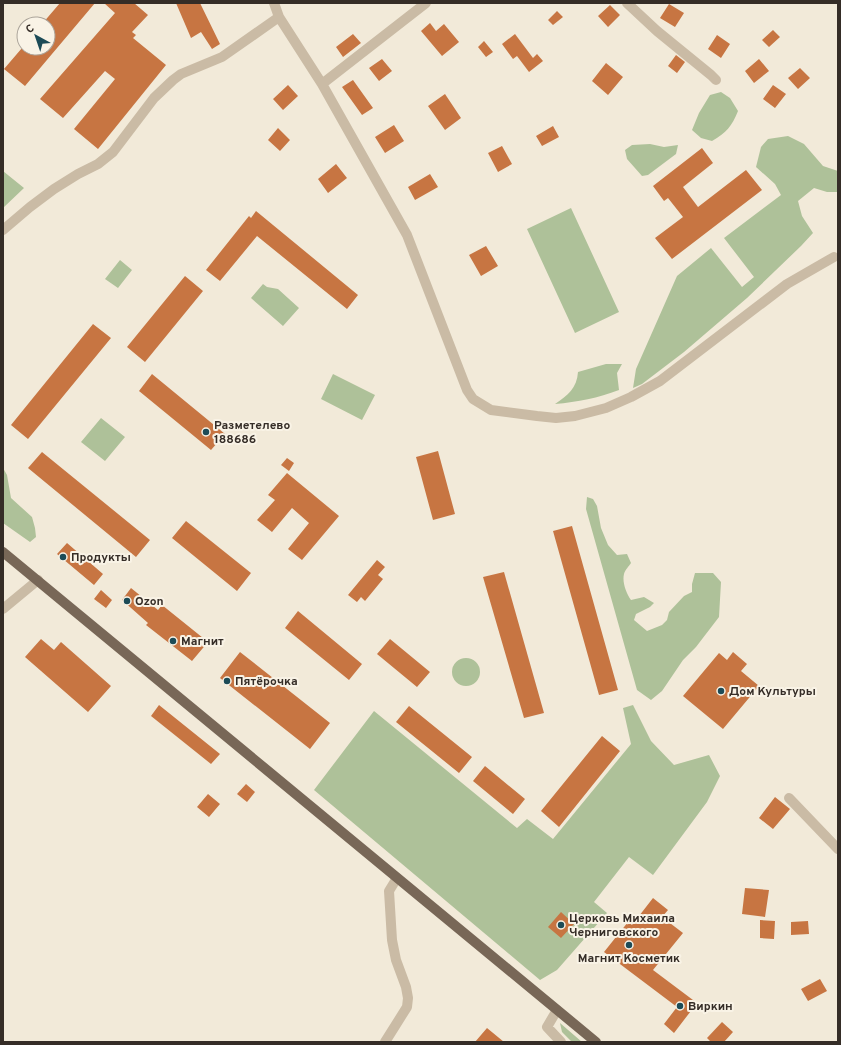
<svg xmlns="http://www.w3.org/2000/svg" width="841" height="1045" viewBox="0 0 841 1045" font-family="Overpass,sans-serif">
<rect width="100%" height="100%" fill="#f2ead9"/>
<path fill="#aec199" d="M721 92 730 98 738 111C732 126 726 133 712 141L701 138 692 130 699 113 710 95Z
M788 136 804 144 823 166 838 171V192H827L814 188 798 201 802 216 813 233 801 246 747 298 684 352 642 384 633 388 636 369 677 276 711 248 742 287 754 277 724 238 781 195 775 184 756 167 761 147 768 139Z
M650 144 664 147 678 145 676 154 648 175 642 176 627 159 625 150 632 145Z
M3 171 24 188 3 208Z
M571 208 619 312 575 333 527 229Z
M120 260 132 270 118 288 105 279Z
M263 284 267 287 278 289 299 308 283 326 251 298Z
M606 364H622L617 373 619 390C598 398 578 402 555 404 568 395 577 388 578 372Z
M333 374 375 395 362 420 321 399Z
M101 418 125 437 105 461 81 442Z
M3 468 7 475 11 498 32 517 35 528 36 537 30 542 3 523Z
M587 497 593 499 597 506 601 528 608 545 617 555 627 554 631 563C629 566 625 570 624 574 622 582 626 593 631 600L644 597 654 603 650 607 636 614 634 620 647 631 662 625 667 620 669 612 684 596 692 592V584L695 573H713L721 582 719 617 696 647 683 660 662 691 651 700 637 690 586 509Z
M452 672a14 14 0 1 1 28 0a14 14 0 1 1-28 0Z
M633 705 651 741 674 765 709 755 720 776 707 802 653 875 629 857 594 902 607 913 557 970 540 980 314 790 374 711 517 828 527 819 553 839 631 744 623 708Z
M560 1023 582 1042H572L562 1032Z"/>
<path fill="#c77542" d="M60 3H95L25 86 4 69 22 48H48V24H42Z
M104 3H134L148 15 132 32 136 35 133 38 166 65 98 149 74 129 115 79 105 71 63 118 40 99 115 13Z
M176 3H200L220 44 212 49 201 32 191 38Z
M669 4 684 13 675 27 660 18Z
M610 5 620 15 608 27 598 16Z
M557 11 563 17 553 25 548 20Z
M430 23 436 31 444 24 459 42 442 56 421 31Z
M773 30 780 37 769 47 762 40Z
M353 34 361 43 343 57 336 47Z
M515 34 533 58 537 54 543 61 529 72 517 56 513 59 502 44Z
M717 35 730 44 721 58 708 49Z
M484 41 493 52 486 57 478 47Z
M676 55 685 62 677 73 668 66Z
M382 59 392 71 379 81 369 68Z
M759 59 769 71 754 83 745 71Z
M606 63 623 77 608 95 592 81Z
M800 68 810 78 798 89 788 78Z
M353 80 373 108 362 115 342 87Z
M288 85 298 96 283 110 273 99Z
M773 85 786 94 775 108 763 99Z
M445 94 461 118 445 130 428 106Z
M394 125 404 141 385 153 375 137Z
M553 126 559 137 542 146 536 136Z
M278 128 290 140 280 151 268 140Z
M502 146 512 164 498 172 488 153Z
M702 148 713 163 683 187 698 207 746 170 762 190 672 259 655 238 683 217 668 198 664 201 653 186Z
M336 164 347 178 328 193 318 179Z
M430 174 438 187 415 200 408 187Z
M256 211 358 295 347 309 257 236 220 281 206 270 249 216 251 218Z
M486 246 498 266 481 276 469 255Z
M185 276 203 291 145 362 127 347Z
M93 324 111 338 28 439 11 425Z
M152 374 225 434 211 450 139 391Z
M438 451 455 514 433 520 416 457Z
M42 452 150 540 136 557 28 468Z
M287 458 294 463 289 471 281 465Z
M287 473 339 516 302 560 288 549 309 523 292 508 272 532 257 520 275 500 268 495Z
M186 521 251 573 237 591 172 538Z
M572 526 618 690 599 695 553 531Z
M67 543 103 574 94 585 57 554Z
M377 560 385 567 378 575 383 579 365 601 361 597 357 602 348 595Z
M504 572 544 713 524 718 483 577Z
M131 588 158 610 162 605 208 642 192 661 146 625 148 623 122 600Z
M101 590 112 600 106 608 94 599Z
M298 611 362 664 349 680 285 628Z
M41 639 54 650 61 642 111 686 88 712 25 657Z
M390 639 430 672 417 687 377 654Z
M240 652 330 723 310 749 220 678Z
M733 652 747 664 741 671 759 686 723 729 683 696 719 653 727 660Z
M159 705 220 754 211 764 151 716Z
M409 706 472 757 459 773 396 722Z
M602 736 620 751 559 827 541 811Z
M485 766 525 799 513 814 473 781Z
M246 784 255 792 247 802 237 794Z
M208 794 220 804 209 817 197 807Z
M775 797 790 809 773 829 759 818Z
M745 888 769 890 765 917 742 914Z
M653 898 668 910 662 917 683 933 653 970 697 1003 674 1033 664 1024 677 1007 604 952 628 922 632 925Z
M561 912 574 924 561 938 548 927Z
M760 920 775 921 774 939 760 938Z
M808 921 809 934 791 935V922Z
M820 979 827 991 808 1001 801 989Z
M722 1022 733 1032 724 1042H711L707 1038Z
M487 1028 504 1042H475Z"/>
<g fill="none" stroke-linecap="round" stroke-linejoin="round">
<path stroke="#cabba5" stroke-width="10" d="M274 3 279 17 322 84 407 235 467 390 473 399 491 410 537 416 556 418 575 416 606 408 631 397 660 381 787 284 834 257
M627 3 657 31 711 75 716 80
M322 84 426 3
M3 230 30 207 54 189 78 174 98 164 113 152 154 98 173 80 181 74 222 57 279 17
M3 609 38 580
M789 798 838 849
M557 1010 547 1027 561 1042
M385 1042 407 1007 408 998 406 987 396 960 392 940 389 891 397 878"/>
<path stroke="#786757" stroke-width="10" d="M3 552 596 1042"/>
</g>
<g fill="#1c4b57" stroke="#f9f3e6" stroke-width="1.5">
<circle cx="206" cy="432" r="4"/>
<circle cx="63" cy="557" r="4"/>
<circle cx="127" cy="601" r="4"/>
<circle cx="173" cy="641" r="4"/>
<circle cx="227" cy="681" r="4"/>
<circle cx="721" cy="691" r="4"/>
<circle cx="561" cy="925" r="4"/>
<circle cx="629" cy="945" r="4"/>
<circle cx="680" cy="1006" r="4"/>
</g>
<g text-anchor="middle" stroke-width="4" stroke-linejoin="round" paint-order="stroke">
<g font-size="12" font-weight="bold" fill="#352d27" stroke="#f9f3e6" text-anchor="start">
<text x="214" y="429">Разметелево<tspan x="214" dy="14">188686</tspan></text>
<text x="71" y="561">Продукты</text>
<text x="135" y="605">Ozon</text>
<text x="181" y="645">Магнит</text>
<text x="235" y="685">Пятёрочка</text>
<text x="729" y="695">Дом Культуры</text>
<text x="569" y="922">Церковь Михаила<tspan x="569" dy="14">Черниговского</tspan></text>
<text x="629" y="962" text-anchor="middle">Магнит Косметик</text>
<text x="688" y="1010">Виркин</text>
</g>
</g>
<rect width="841" height="1045" fill="none" stroke="#352d27" stroke-width="8"/>
<g transform="translate(36 36) rotate(320)"><circle r="19" fill="#f9f3e6" stroke="#aba49a"/>
<path d="M0-3L7 15L0 10L-7 15Z" fill="#1c4b57"/>
<text y="-6" font-size="11" font-weight="bold" text-anchor="middle" fill="#352d27">С</text>
</g>
</svg>
